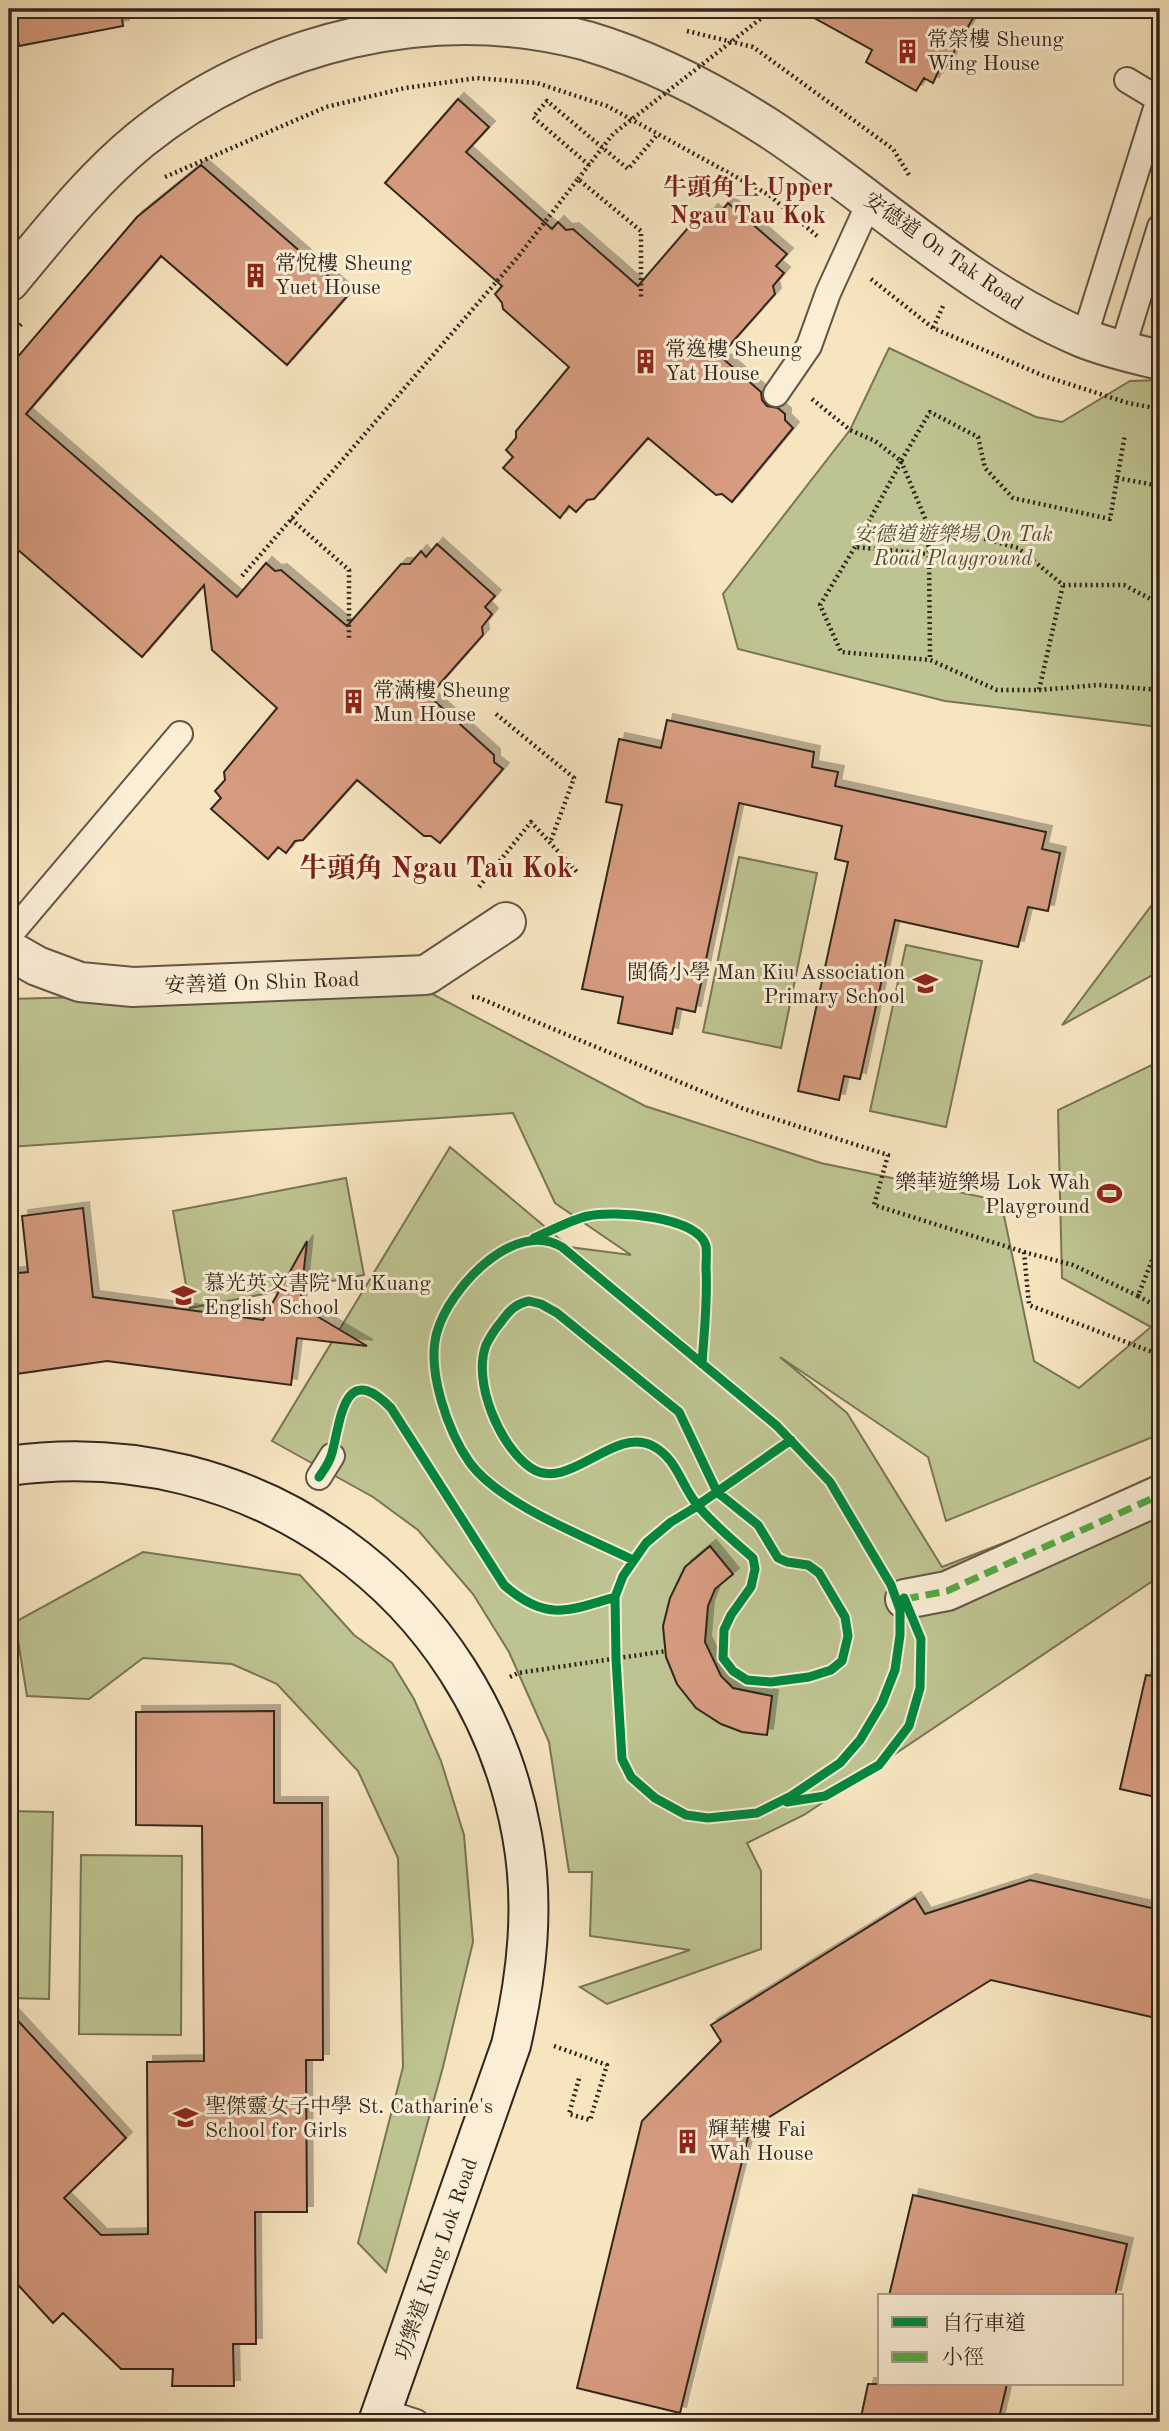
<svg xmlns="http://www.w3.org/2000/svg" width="1169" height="2431" viewBox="0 0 1169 2431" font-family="'Old Standard TT','Noto Serif TC',serif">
<defs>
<filter id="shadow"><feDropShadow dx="6" dy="-6" stdDeviation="0" flood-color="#0004"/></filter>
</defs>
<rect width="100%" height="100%" fill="#f7e5c0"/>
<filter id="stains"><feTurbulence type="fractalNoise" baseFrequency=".00286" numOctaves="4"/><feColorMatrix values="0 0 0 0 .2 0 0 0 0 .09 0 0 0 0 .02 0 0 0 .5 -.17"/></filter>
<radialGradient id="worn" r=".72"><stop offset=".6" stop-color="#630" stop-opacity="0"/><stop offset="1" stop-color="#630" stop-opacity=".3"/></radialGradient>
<path fill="#bec491" stroke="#787557" stroke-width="2" d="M889 348 1036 417 1062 422 1130 381 1160 380V727L945 701 738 649 723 594 850 430Z
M739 857 817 873 781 1048 703 1032Z
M1160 894V971L1062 1025Z
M906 945 982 961 946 1127 870 1111Z
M421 988 645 1106 821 1163 1001 1201 1034 1361 1079 1388 1151 1327 1062 1278 1058 1110 1160 1061V1434L946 1521 928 1457 780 1357 847 1413 942 1567 1160 1482V1576L804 1815 747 1843 761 1871V1949L607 2004 580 1987 690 1950 590 1936 592 1872H569L549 1742 509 1652 473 1594 418 1530 373 1497 272 1441 450 1147 569 1247 631 1255 555 1203 513 1113 9 1147V999Z
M346 1178 364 1275 190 1308 173 1211Z
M143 1552 300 1575 354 1635 392 1663 414 1699 441 1761 464 1835 473 1942 443 2067 386 2272 358 2243 403 2067 398 1858 358 1771 277 1684 232 1664 143 1658 89 1699 27 1696 15 1622Z
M9 1811 53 1812 49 1999 9 1998Z
M81 1855 182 1856 181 2035 79 2034Z"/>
<path fill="#d79c80" stroke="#33261d" stroke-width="2" filter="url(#shadow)" d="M12 9H121L123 26 19 46Z
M798 9H978L943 72 939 70 933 83 924 78 916 91 866 62 872 50Z
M458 99 489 127 466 152 552 229 558 222 566 230 573 229 638 286 693 222 701 223 712 210 718 215 728 203 787 254 776 266 784 273 773 286 775 294 720 356 761 392 762 400 767 406 778 408 785 414V420L793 428 732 502 722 494 716 495 648 438 594 499 587 500 576 512 569 506 560 518 503 468 513 457 506 450 516 438V431L569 367 503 309 502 303 495 294 502 286 385 183Z
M201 165 349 294 287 365 161 256 26 414 237 597 266 563 275 571 281 570 347 626 401 564H410L421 551 426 557 437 544 495 596 485 607 492 614 482 627 483 635 429 696 494 755V762L503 769 440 843 431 836H424L357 780 303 840 295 841 286 853 278 847 268 859 211 809 221 798 215 791 225 780 224 772 277 708 212 650 204 585 142 657 9 542V367L137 217Z
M667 720 814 752 812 767 838 772 835 786 1046 832 1042 849 1060 853 1048 911 1028 907 1018 947 895 920 860 1079 844 1076 839 1100 798 1091 848 862 835 859 842 826 739 803 695 1012 677 1008 672 1034 618 1023 623 997 582 989 622 805 606 802 619 739 661 748Z
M83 1208 93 1297 263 1320 307 1241 300 1306 367 1346 297 1338 291 1385 107 1361 9 1375V1274L28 1272 22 1216Z
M710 1546 733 1574 715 1589 708 1606 705 1642 721 1676 733 1688 772 1696 767 1735 742 1732 721 1724 696 1708 677 1684 666 1657 663 1626 670 1598 685 1567Z
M1146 1675 1160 1677V1798L1120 1789Z
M274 1711V1803H322L323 2060H306L307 2212H255L256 2344H233L234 2386H172L173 2369H121L63 2313 53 2323 9 2275V2011L126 2138 64 2198 101 2235 148 2234 147 2062 204 2061 202 1826 136 1825V1712Z
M1030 1880 1160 1910V2019L991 1980 750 2129 680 2413 577 2388 642 2121 721 2041 711 2025 915 1898 925 1914Z
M913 2195 1127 2244 1115 2296H889Z
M868 2384H1007L998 2422H860Z"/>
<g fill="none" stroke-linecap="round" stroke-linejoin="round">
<defs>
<path id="lane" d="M1127 80 1160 100
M1084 338 1159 99
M1122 350 1160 227
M776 394 809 346 828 293 870 201
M9 936 180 734
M319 1477 332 1456
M382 2411 416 2422"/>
<path id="street" d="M9 282C50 233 90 181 140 140 262 41 434 0 587 41 651 60 711 91 767 127 870 194 970 291 1083 338 1108 348 1135 354 1160 360
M9 950 37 966 80 982 133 987 426 975 506 922
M905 1599 947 1591 1160 1495"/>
<path id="secondary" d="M9 1466C251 1431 478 1592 522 1835 535 1906 527 1975 511 2045L378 2422"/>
</defs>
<use href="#lane" stroke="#645646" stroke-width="28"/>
<use href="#street" stroke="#645646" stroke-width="42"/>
<use href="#secondary" stroke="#33261d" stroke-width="42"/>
<path stroke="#33261d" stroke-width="4.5" stroke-dasharray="2 3.5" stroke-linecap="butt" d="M687 31 753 47 893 149 909 175
M589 165 533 117 547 101 628 169 657 135
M165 177 326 107 405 88 477 78 537 83 607 106 769 195 817 236
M871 279 933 328 1044 376 1128 403 1160 409
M933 328 943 306
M9 338 22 323
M812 399 850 430 875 441 901 461 930 412 978 437 985 468 1013 498 1110 519 1125 434
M901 461 927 523 1018 548 1063 585H1124L1160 604
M901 462 855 547 929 554
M1117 478 1160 486
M291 519 349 570V640
M927 523 929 554 930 660 997 690H1039L1063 585
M855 547 820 605 841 652 930 660
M242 576 517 258 578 179 641 231V299
M1039 690 1098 685 1160 690
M496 714 574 778 550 843
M479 887 531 822 577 872
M472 997H477L744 1109 888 1155 874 1205 1024 1252 1073 1265 1138 1296 1156 1250 1160 1248
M1024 1252 1029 1305 1160 1355
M1138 1296 1160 1308
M510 1677 518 1673 666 1651
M554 2046 607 2065 590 2120 569 2114 580 2075"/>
<use href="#lane" stroke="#faeed6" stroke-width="24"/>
<use href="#street" stroke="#faeed6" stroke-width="38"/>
<use href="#secondary" stroke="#faeed6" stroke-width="38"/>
<path stroke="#33261d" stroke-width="4.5" stroke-dasharray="2 3.5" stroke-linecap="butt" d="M578 179 613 134 773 9"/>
<path stroke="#54aa43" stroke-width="7" stroke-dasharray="14 7" stroke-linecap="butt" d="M905 1599 947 1591 1160 1495"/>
<defs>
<path id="cycleway" d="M534 1238C551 1231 570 1220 588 1216 613 1210 698 1216 706 1246 707 1253 706 1261 706 1268 708 1299 704 1332 702 1364
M529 1301 541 1304 557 1313 679 1412 717 1492 758 1525 778 1558 787 1562 808 1565 819 1573 845 1617 848 1636 842 1661 831 1670 809 1677 771 1682 747 1680 733 1671 723 1658 724 1630 731 1615 751 1587 755 1569 753 1558C735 1542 715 1526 699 1507 681 1487 678 1458 651 1445 613 1427 568 1493 531 1468 500 1447 472 1382 486 1345 490 1337 495 1329 501 1322 509 1311 515 1304 529 1301Z
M319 1477C324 1470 330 1462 332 1453 341 1419 344 1360 391 1408L504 1585C545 1621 566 1612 615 1597
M633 1560C586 1537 500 1504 470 1463 448 1432 426 1370 437 1332 449 1289 514 1218 562 1247L777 1426 830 1482 891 1585 900 1610V1635L895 1670 882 1703 860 1740 840 1763 791 1796 757 1813 708 1818 686 1815 655 1798 631 1777 622 1759 616 1659 615 1597 623 1576 646 1543 671 1522 691 1510 791 1440
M787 1802 825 1796 879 1765 909 1726 920 1688 921 1639 904 1598"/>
</defs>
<use href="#cycleway" stroke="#faeed6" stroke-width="13"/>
<use href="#cycleway" stroke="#00873e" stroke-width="9"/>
</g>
<defs>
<symbol id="building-bare" viewBox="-9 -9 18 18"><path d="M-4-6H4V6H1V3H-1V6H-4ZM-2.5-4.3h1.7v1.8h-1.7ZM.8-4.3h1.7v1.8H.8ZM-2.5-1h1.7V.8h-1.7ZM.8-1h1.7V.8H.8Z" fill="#8f2418" stroke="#faeed6" stroke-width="2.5" paint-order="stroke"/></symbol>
<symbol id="school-bare" viewBox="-9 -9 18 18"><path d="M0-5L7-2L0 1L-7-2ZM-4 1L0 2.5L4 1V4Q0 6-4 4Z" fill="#8f2418" stroke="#faeed6" stroke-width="2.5" paint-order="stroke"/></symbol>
<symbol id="stadium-bare" viewBox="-9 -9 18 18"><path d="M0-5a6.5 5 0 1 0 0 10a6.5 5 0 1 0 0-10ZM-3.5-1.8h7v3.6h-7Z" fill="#8f2418" stroke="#faeed6" stroke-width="2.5" paint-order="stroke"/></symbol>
</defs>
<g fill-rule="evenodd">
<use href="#building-bare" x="890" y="34" width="35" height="35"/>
<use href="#building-bare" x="238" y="258" width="35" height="35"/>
<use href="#building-bare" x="628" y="344" width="35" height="35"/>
<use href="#building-bare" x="336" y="684" width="35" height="35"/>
<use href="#school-bare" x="908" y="966" width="35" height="35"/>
<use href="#stadium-bare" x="1092" y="1176" width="35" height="35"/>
<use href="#school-bare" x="166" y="1278" width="35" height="35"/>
<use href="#school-bare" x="168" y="2100" width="35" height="35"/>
<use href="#building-bare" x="670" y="2124" width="35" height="35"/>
</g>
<g text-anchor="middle" stroke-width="6" stroke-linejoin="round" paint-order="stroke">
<g font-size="21" fill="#33261d" stroke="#faeed6" text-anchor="start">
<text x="927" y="46">常榮樓 Sheung<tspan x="927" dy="24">Wing House</tspan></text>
<text x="275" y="270">常悅樓 Sheung<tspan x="275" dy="24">Yuet House</tspan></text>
<text x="665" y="356">常逸樓 Sheung<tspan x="665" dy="24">Yat House</tspan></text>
<text x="373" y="697">常滿樓 Sheung<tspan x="373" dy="24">Mun House</tspan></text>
<text x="905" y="979" text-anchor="end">閩僑小學 Man Kiu Association<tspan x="905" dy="24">Primary School</tspan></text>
<text x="1090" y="1189" text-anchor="end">樂華遊樂場 Lok Wah<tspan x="1090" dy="24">Playground</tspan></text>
<text x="204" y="1290">慕光英文書院 Mu Kuang<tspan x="204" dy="24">English School</tspan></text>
<text x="205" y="2113">聖傑靈女子中學 St. Catharine's<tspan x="205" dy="24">School for Girls</tspan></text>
<text x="708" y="2136">輝華樓 Fai<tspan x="708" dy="24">Wah House</tspan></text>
</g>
<g font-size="21" fill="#33261d" stroke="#faeed6">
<text transform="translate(944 251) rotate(35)" y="7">安德道 On Tak Road</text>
<text transform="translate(262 982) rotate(-2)" y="7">安善道 On Shin Road</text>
<text transform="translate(436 2259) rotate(-71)" y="7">功樂道 Kung Lok Road</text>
</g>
<g font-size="21" font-style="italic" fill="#564e3a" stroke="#faeed6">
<text x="953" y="541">安德道遊樂場 On Tak<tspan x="953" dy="24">Road Playground</tspan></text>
</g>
<g font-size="24" font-weight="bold" fill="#7a1f14" stroke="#faeed6">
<text x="748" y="195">牛頭角上 Upper<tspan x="748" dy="28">Ngau Tau Kok</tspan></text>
</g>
<g font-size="28" font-weight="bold" fill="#7a1f14" stroke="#faeed6">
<text x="436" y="877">牛頭角 Ngau Tau Kok</text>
</g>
</g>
<rect width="1169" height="2431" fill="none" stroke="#f7e5c0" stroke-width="35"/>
<rect x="10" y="10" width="1148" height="2410" fill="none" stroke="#33261d" stroke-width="3.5"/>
<rect x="18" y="18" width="1134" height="2396" fill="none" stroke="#33261d" stroke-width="2"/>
<rect x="878" y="2294" width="245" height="91" fill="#faeed6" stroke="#aa9e8c" stroke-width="2"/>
<rect x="892" y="2317" width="35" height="10" fill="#00873e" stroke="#aa9e8c" stroke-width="2"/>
<text x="942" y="2330" font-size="21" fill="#33261d">自行車道</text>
<rect x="892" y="2352" width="35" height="10" fill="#54aa43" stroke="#aa9e8c" stroke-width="2"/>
<text x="942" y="2364" font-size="21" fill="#33261d">小徑</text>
<rect width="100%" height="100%" filter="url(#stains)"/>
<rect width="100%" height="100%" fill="url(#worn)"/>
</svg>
